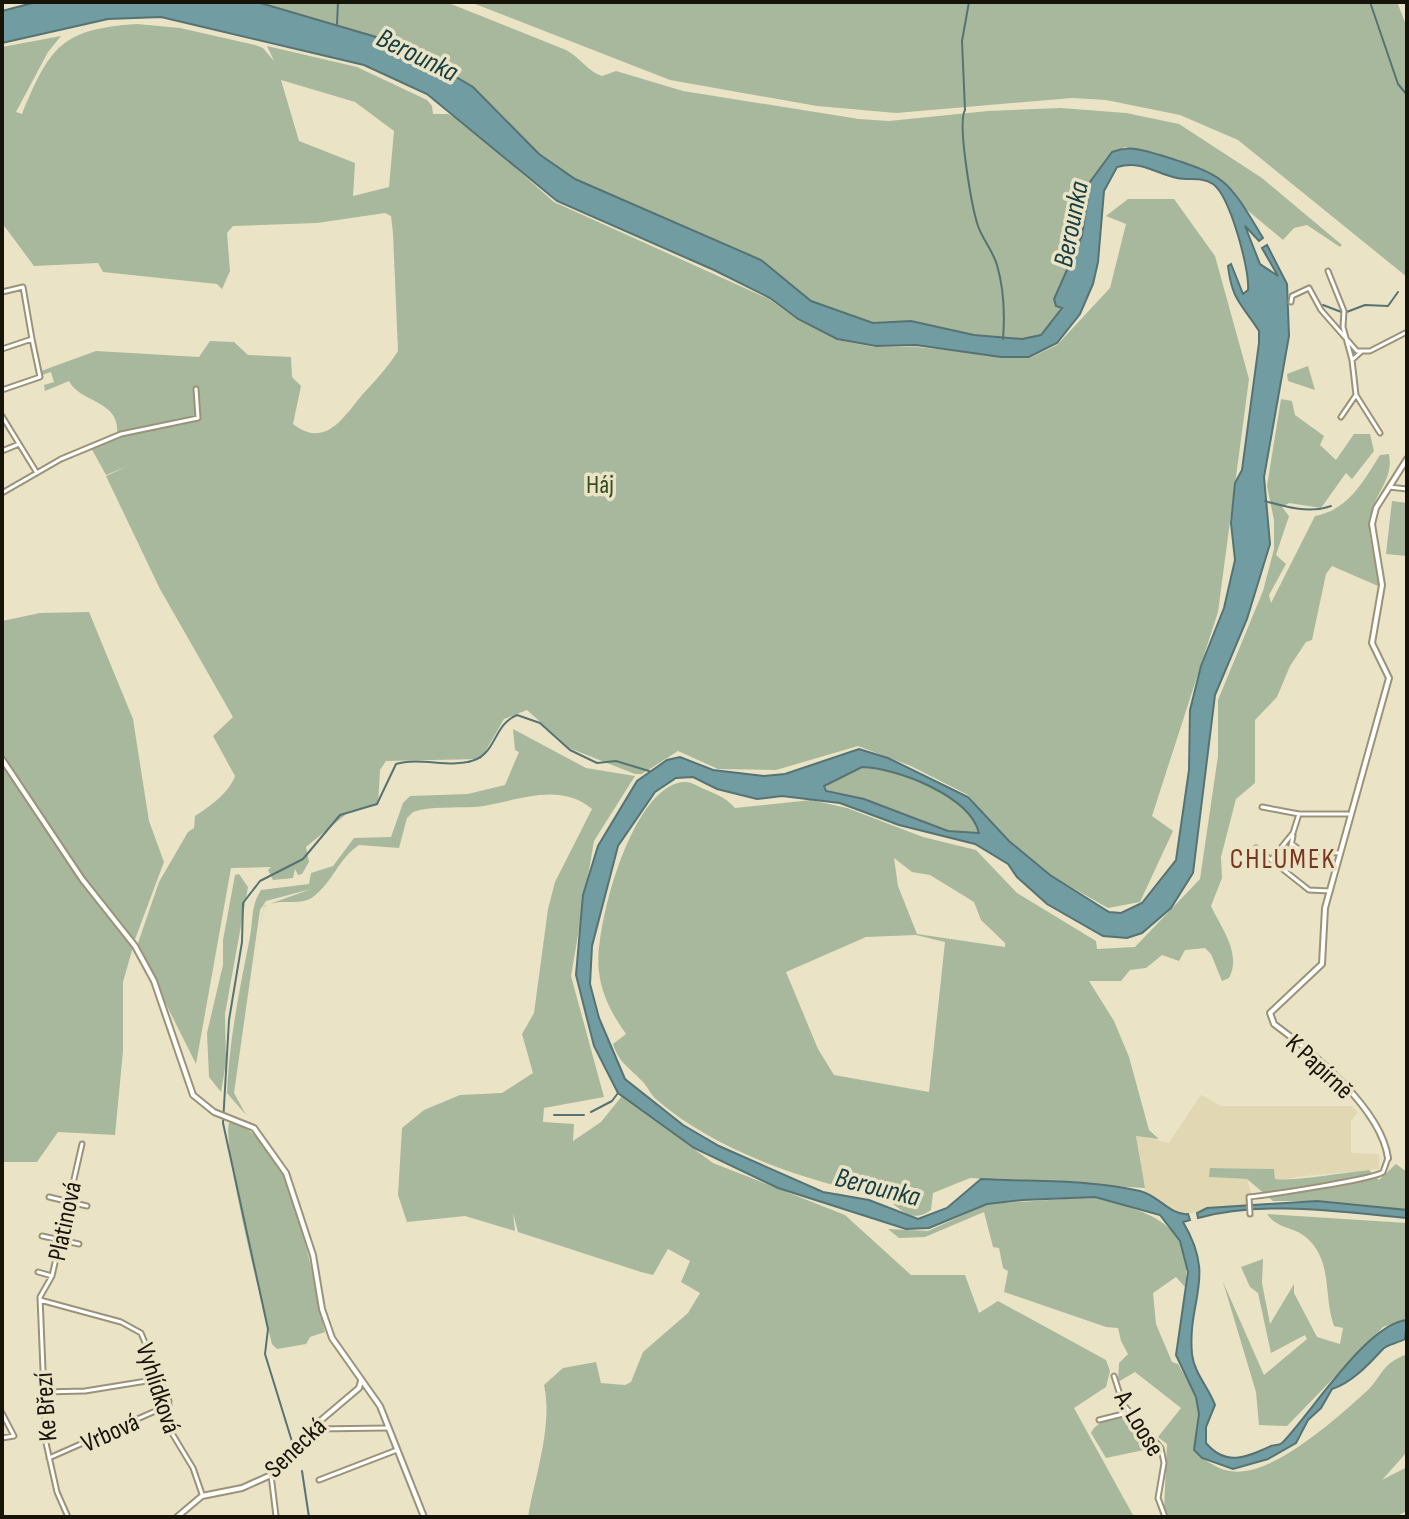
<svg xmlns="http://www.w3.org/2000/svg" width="1409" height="1519" viewBox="0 0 1409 1519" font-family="'Sofia Sans Condensed',sans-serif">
<rect width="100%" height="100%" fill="#ebe3c6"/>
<path fill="#e1d7b2" d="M1201 1095 1221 1106H1351L1358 1112 1351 1121V1153L1379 1154V1169L1296 1177 1285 1181 1275 1179 1274 1169 1210 1168V1177L1247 1179 1254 1204 1177 1215 1145 1192 1136 1135 1169 1143Z"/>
<path fill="#a8b89d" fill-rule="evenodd" d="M256 2H446L566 50C581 58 587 71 602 76L616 71 683 91 859 119 889 121 988 111 1061 108 1126 113 1179 124 1262 178 1342 245 1340 247 1307 225 1294 228 1283 240 1246 209 1234 191 1161 156 1124 147 1083 212 1082 236 1054 299 1063 307 1041 335 1022 339 976 335 911 321 873 323 811 301 761 260 575 179 539 154 473 87Z
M470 2H1397L1407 27V277L1238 140 1180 115 1106 100 1072 98 896 113 817 106 670 80Z
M137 24 180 28 255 45 263 48 274 61 267 46 357 67 427 100 432 106 433 114H448L463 122 554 202 769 299 798 320 837 340 874 347H916L1030 358 1057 345 1110 288 1126 224 1106 216 1128 199H1174L1215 256 1249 379 1218 612 1152 816 1173 831 1140 902 1108 908 1050 875 995 828 968 795 911 766 858 746 776 770 718 769 678 751 642 774H635L569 748 527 710 504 719 481 759 386 761 380 770 378 805 350 811 306 847 309 862 302 874 298 875 295 869 293 878 273 880 268 870 271 867 231 868 196 1064 137 946 159 882 188 832 194 828 195 816C209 807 229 793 235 776L213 736 233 717 160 589 106 476 128 466 106 475 89 444 117 433C120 400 80 403 69 381L45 391 44 385 54 382 51 372 42 375 41 371 96 351 199 357 210 341 234 342 248 355 291 357 292 377 301 386 293 424C325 449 343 418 362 395 375 381 388 367 398 351L393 233 391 216 385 213 317 223 233 226 227 233 230 271 222 289 217 284 103 272 98 263 34 266 2 223V47L61 36 48 52 16 112 22 114C50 47 61 29 137 24ZM281 80 355 102 394 131 389 187 353 196 355 163 299 141Z
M1308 366 1315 390 1288 381 1287 374Z
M1281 399 1292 401 1295 415 1324 436 1320 445 1336 460 1354 434H1370L1374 451 1352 479 1346 473 1321 508 1289 503 1282 507 1289 516 1276 555 1286 564 1269 595 1271 603 1315 516C1348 510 1363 482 1380 455L1389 454C1394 480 1374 493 1370 518 1366 539 1379 563 1378 586L1332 566 1326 574 1312 640 1306 642 1290 666 1277 697 1255 720V783L1236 799 1221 857 1222 878 1211 906C1221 928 1242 953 1229 978L1222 981 1211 954 1205 948 1185 950 1179 961 1162 955 1146 968 1130 970 1121 981H1089L1114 1021 1129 1057 1149 1130 1159 1139 1136 1136 1145 1188 970 1178 933 1193 931 1210C906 1228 896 1199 879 1196 804 1180 716 1151 657 1100 650 1094 648 1087 642 1081 630 1068 619 1063 613 1044L626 1034C612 1014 602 996 599 972 593 930 633 779 687 782 694 783 699 787 704 789 718 795 725 797 735 808L811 800 847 808 923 837 976 850 1017 893 1096 941 1097 949 1135 947 1200 879 1218 756V700L1263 591 1274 549V520L1267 486ZM894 858 912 872 930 875 974 902 981 920 1005 943V947L917 934 898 886ZM916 935 945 942 929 1092 834 1075 818 1049 786 972 866 937Z
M1392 501 1407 503V556L1386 554Z
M89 612 133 719 149 821 164 862 134 942 84 878 2 753V621L40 613Z
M513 729 586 768 635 776 594 841 571 976 604 1097 544 1108 543 1122 574 1124 573 1141 601 1122 622 1096 713 1163 845 1215 911 1275H965L979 1313 998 1301 1106 1360 1110 1371 1106 1387 1074 1408 1134 1517H528C535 1476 553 1426 544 1385L563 1368 596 1362 601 1383 625 1385 631 1382 643 1352 688 1313 700 1293 681 1282 690 1261 668 1249 653 1275 641 1272 518 1232 513 1213 515 1231 465 1216 407 1222 398 1195 402 1128 424 1110 460 1095 502 1093 533 1073 522 1034 534 1013 548 909 555 882 592 809C557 780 514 803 475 807 456 808 430 806 413 812L407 818 399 848 359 845C338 859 333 882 313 897 299 907 278 897 264 907L252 974 264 906 311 889 266 901 260 910 234 1093 246 1115 227 1093C229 1040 240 987 250 937 253 920 251 905 261 890L309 884 311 873 333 866 354 838 391 837 403 803 410 796 468 794 505 785 519 752 515 750Z
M2 759 133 947 123 982V1051L115 1135 58 1132 37 1162H2Z
M862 767C896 768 970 796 979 833L948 831 864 799 826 791 824 786Z
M239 874 248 887 225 1014 226 1062 221 1092 209 1077 207 1033 223 965V940L235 875Z
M234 1122C299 1149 309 1272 325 1332L310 1337 306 1344 277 1349 272 1344C263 1308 222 1148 229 1123Z
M1396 1164 1407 1172V1210L1317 1201H1273L1247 1179 1209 1177 1210 1168 1274 1169 1275 1179C1290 1182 1348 1172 1369 1170L1379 1180Z
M1095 1197C1144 1212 1195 1220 1185 1287L1176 1277 1153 1293 1156 1324 1172 1362 1178 1364C1186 1379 1198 1395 1199 1413 1200 1430 1195 1441 1202 1458 1210 1463 1220 1470 1230 1471 1271 1479 1339 1416 1367 1391 1384 1374 1380 1365 1407 1354V1452L1382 1480 1407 1467V1511L1395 1517H1167L1164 1511 1167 1444 1158 1437 1181 1408 1135 1372 1118 1382 1119 1363 1128 1354 1121 1341 1118 1328 1106 1327 1004 1292 1008 1271 1003 1268 999 1248 993 1247 984 1212 925 1237 899 1238 888 1229 928 1231 988 1204Z
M1267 1214 1407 1223V1319L1383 1327 1287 1426 1259 1425 1256 1392 1223 1282 1264 1375 1307 1339 1305 1335 1271 1353 1258 1293 1250 1287 1241 1267 1263 1259 1262 1283 1270 1324 1294 1284V1293L1317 1337 1340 1344 1343 1328 1334 1326C1323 1295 1333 1263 1308 1239 1295 1226 1278 1230 1267 1214Z
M1130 1416 1158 1447 1106 1458 1091 1433C1098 1419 1115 1418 1130 1416Z"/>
<path fill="#719ca2" stroke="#567374" stroke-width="2" fill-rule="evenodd" d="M36 2H257L400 44 473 87 539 154 575 179 761 260 811 301 873 323 911 321 974 335 1022 339 1041 335 1062 308 1056 306 1054 299 1082 236 1090 182 1112 152C1130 145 1142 150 1160 155 1227 176 1227 178 1263 238L1259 241 1245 226 1260 264 1278 276 1262 248 1267 245 1287 284 1289 336 1264 477 1270 544 1247 619 1215 695 1193 873 1171 908 1142 933 1127 938 1103 936 1047 904 1017 877 1008 864 975 844 899 825 840 803 782 796 757 799 717 789 693 777 676 778 655 792 618 846 592 946 590 984 599 1018 625 1079 683 1125 719 1146 823 1192 869 1200 918 1219 947 1208 981 1179C1033 1182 1089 1179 1140 1191 1158 1195 1171 1216 1188 1214L1190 1220 1183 1222C1217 1279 1187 1299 1192 1354 1194 1373 1209 1388 1215 1405L1206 1427V1443C1226 1467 1247 1457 1271 1446 1276 1444 1278 1446 1282 1443 1310 1415 1367 1323 1407 1320L1405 1339C1398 1343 1386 1345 1383 1349 1370 1363 1352 1383 1332 1389L1321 1408 1308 1420 1296 1443 1268 1459 1233 1469 1202 1458 1194 1450 1199 1414 1196 1397 1176 1355 1188 1272 1180 1241 1160 1215 1095 1197 1023 1200 987 1204 929 1228 906 1229 778 1188 694 1148 618 1093 594 1046 576 975 583 895 598 846 637 781 667 760 680 757 713 770 764 776 785 774 859 749 888 758 968 797 1009 841 1050 875 1109 912 1121 913 1142 903 1176 860 1189 770 1190 710 1201 666 1224 608 1235 560 1231 523 1235 483 1242 470 1259 343V331C1242 304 1232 301 1228 266L1231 264 1243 294 1248 290C1250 270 1230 196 1213 184 1201 176 1190 181 1177 178 1154 173 1142 160 1117 167L1104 191 1098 262 1093 284 1080 314 1057 343 1029 357H1001L916 345 876 346 837 339 798 319 770 298 714 270 557 201 427 94 364 65 161 17 108 19 2 43V11ZM862 767C897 768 970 796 979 833L948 831 864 799 826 791 824 786Z
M1317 1201 1407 1210V1218C1340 1212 1263 1200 1198 1218L1197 1213 1207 1208Z"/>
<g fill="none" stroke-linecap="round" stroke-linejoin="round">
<path stroke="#567374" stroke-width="2" d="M969 2 962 41 965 110C957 124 972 208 978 226 983 240 993 251 997 265 1004 289 1005 314 1003 339
M1370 2 1398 84 1407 95
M337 24 338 2
M1323 305 1344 313 1365 305 1388 306 1398 292
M1265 501C1286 507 1310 514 1331 506
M591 1112 612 1101 618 1093
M554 1115H584
M294 1448 265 1354 268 1329 223 1123 229 1020 242 942 243 903 260 881 303 859 340 815 377 804 396 764C421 756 453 770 477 759 496 750 495 724 517 715L540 723 570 750 597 763 616 761 649 771
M302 1471 309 1517"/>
<defs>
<path id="minor" d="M1328 271 1344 311 1343 327 1352 360
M2 292 23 287 32 339
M1291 302 1292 296 1309 288 1321 310 1357 351H1370L1407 332
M2 349 32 339 40 377 2 390
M1361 352 1352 360 1356 395 1380 433
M2 416 37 473
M1341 417 1356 395
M2 451 19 444
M1389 487 1407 489
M2 493 61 459 121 434 198 418 196 389
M1262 807 1299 814H1348
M1292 844 1300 850 1339 853
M1256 848 1309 890 1330 891
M1271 860 1293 833 1299 814
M1286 871 1293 836
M49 1197 87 1206
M1250 1214 1249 1197C1268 1195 1375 1179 1383 1172L1388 1158
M42 1236 79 1244
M38 1272 52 1276
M40 1300 121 1322 141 1333 169 1401 166 1418 170 1430 193 1468 202 1494
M1114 1376 1123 1404 1161 1448 1164 1463 1158 1498 1165 1517
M43 1392 85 1391 159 1379
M2 1413 14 1436 2 1438
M1099 1420 1131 1412
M315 1429 388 1428
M49 1458 169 1405
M271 1475 276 1516
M319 1480 397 1450
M68 1517 57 1492 46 1443 40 1297 52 1276 82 1144"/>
<path id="tertiary" d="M2 759 82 879 135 946 154 981 193 1095 214 1112 254 1128 286 1173 313 1255 322 1309 332 1338 380 1406 424 1517
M1388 1158C1381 1108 1312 1052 1274 1024L1270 1013 1322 964 1325 908 1389 678 1372 643 1382 585 1372 524 1376 508 1407 459
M177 1517 202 1496 242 1488 271 1475 320 1421 359 1388 361 1381"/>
</defs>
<use href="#minor" stroke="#9b9378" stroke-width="7"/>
<use href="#tertiary" stroke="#9b9378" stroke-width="8"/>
<use href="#minor" stroke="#fff" stroke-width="3"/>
<use href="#tertiary" stroke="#fff" stroke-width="4"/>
</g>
<g text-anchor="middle" stroke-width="7" stroke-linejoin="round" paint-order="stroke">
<g font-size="26" fill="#354f21" stroke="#ebe3c6">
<text x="600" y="493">Háj</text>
</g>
<g font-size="26" fill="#161309" stroke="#ebe3c6">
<text transform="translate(1320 1066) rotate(43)" y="9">K Papírně</text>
<text transform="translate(64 1221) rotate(-78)" y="9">Platinová</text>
<text transform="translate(159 1388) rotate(72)" y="9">Vyhlídková</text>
<text transform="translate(45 1407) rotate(-94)" y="9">Ke Březí</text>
<text transform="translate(1140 1423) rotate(59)" y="9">A. Loose</text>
<text transform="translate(110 1432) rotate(-24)" y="9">Vrbová</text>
<text transform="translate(295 1447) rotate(-44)" y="9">Senecká</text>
</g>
<g font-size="28" font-style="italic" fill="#164045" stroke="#ebe3c6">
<text transform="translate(418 54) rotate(26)" y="10">Berounka</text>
<text transform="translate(1070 224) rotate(-79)" y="10">Berounka</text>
<text transform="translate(878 1186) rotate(14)" y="10">Berounka</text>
</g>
<g font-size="28" letter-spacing="2" fill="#78351f" stroke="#ebe3c6">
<text x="1283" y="868">CHLUMEK</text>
</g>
</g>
<rect width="1409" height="1519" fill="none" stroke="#161309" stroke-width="8"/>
</svg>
